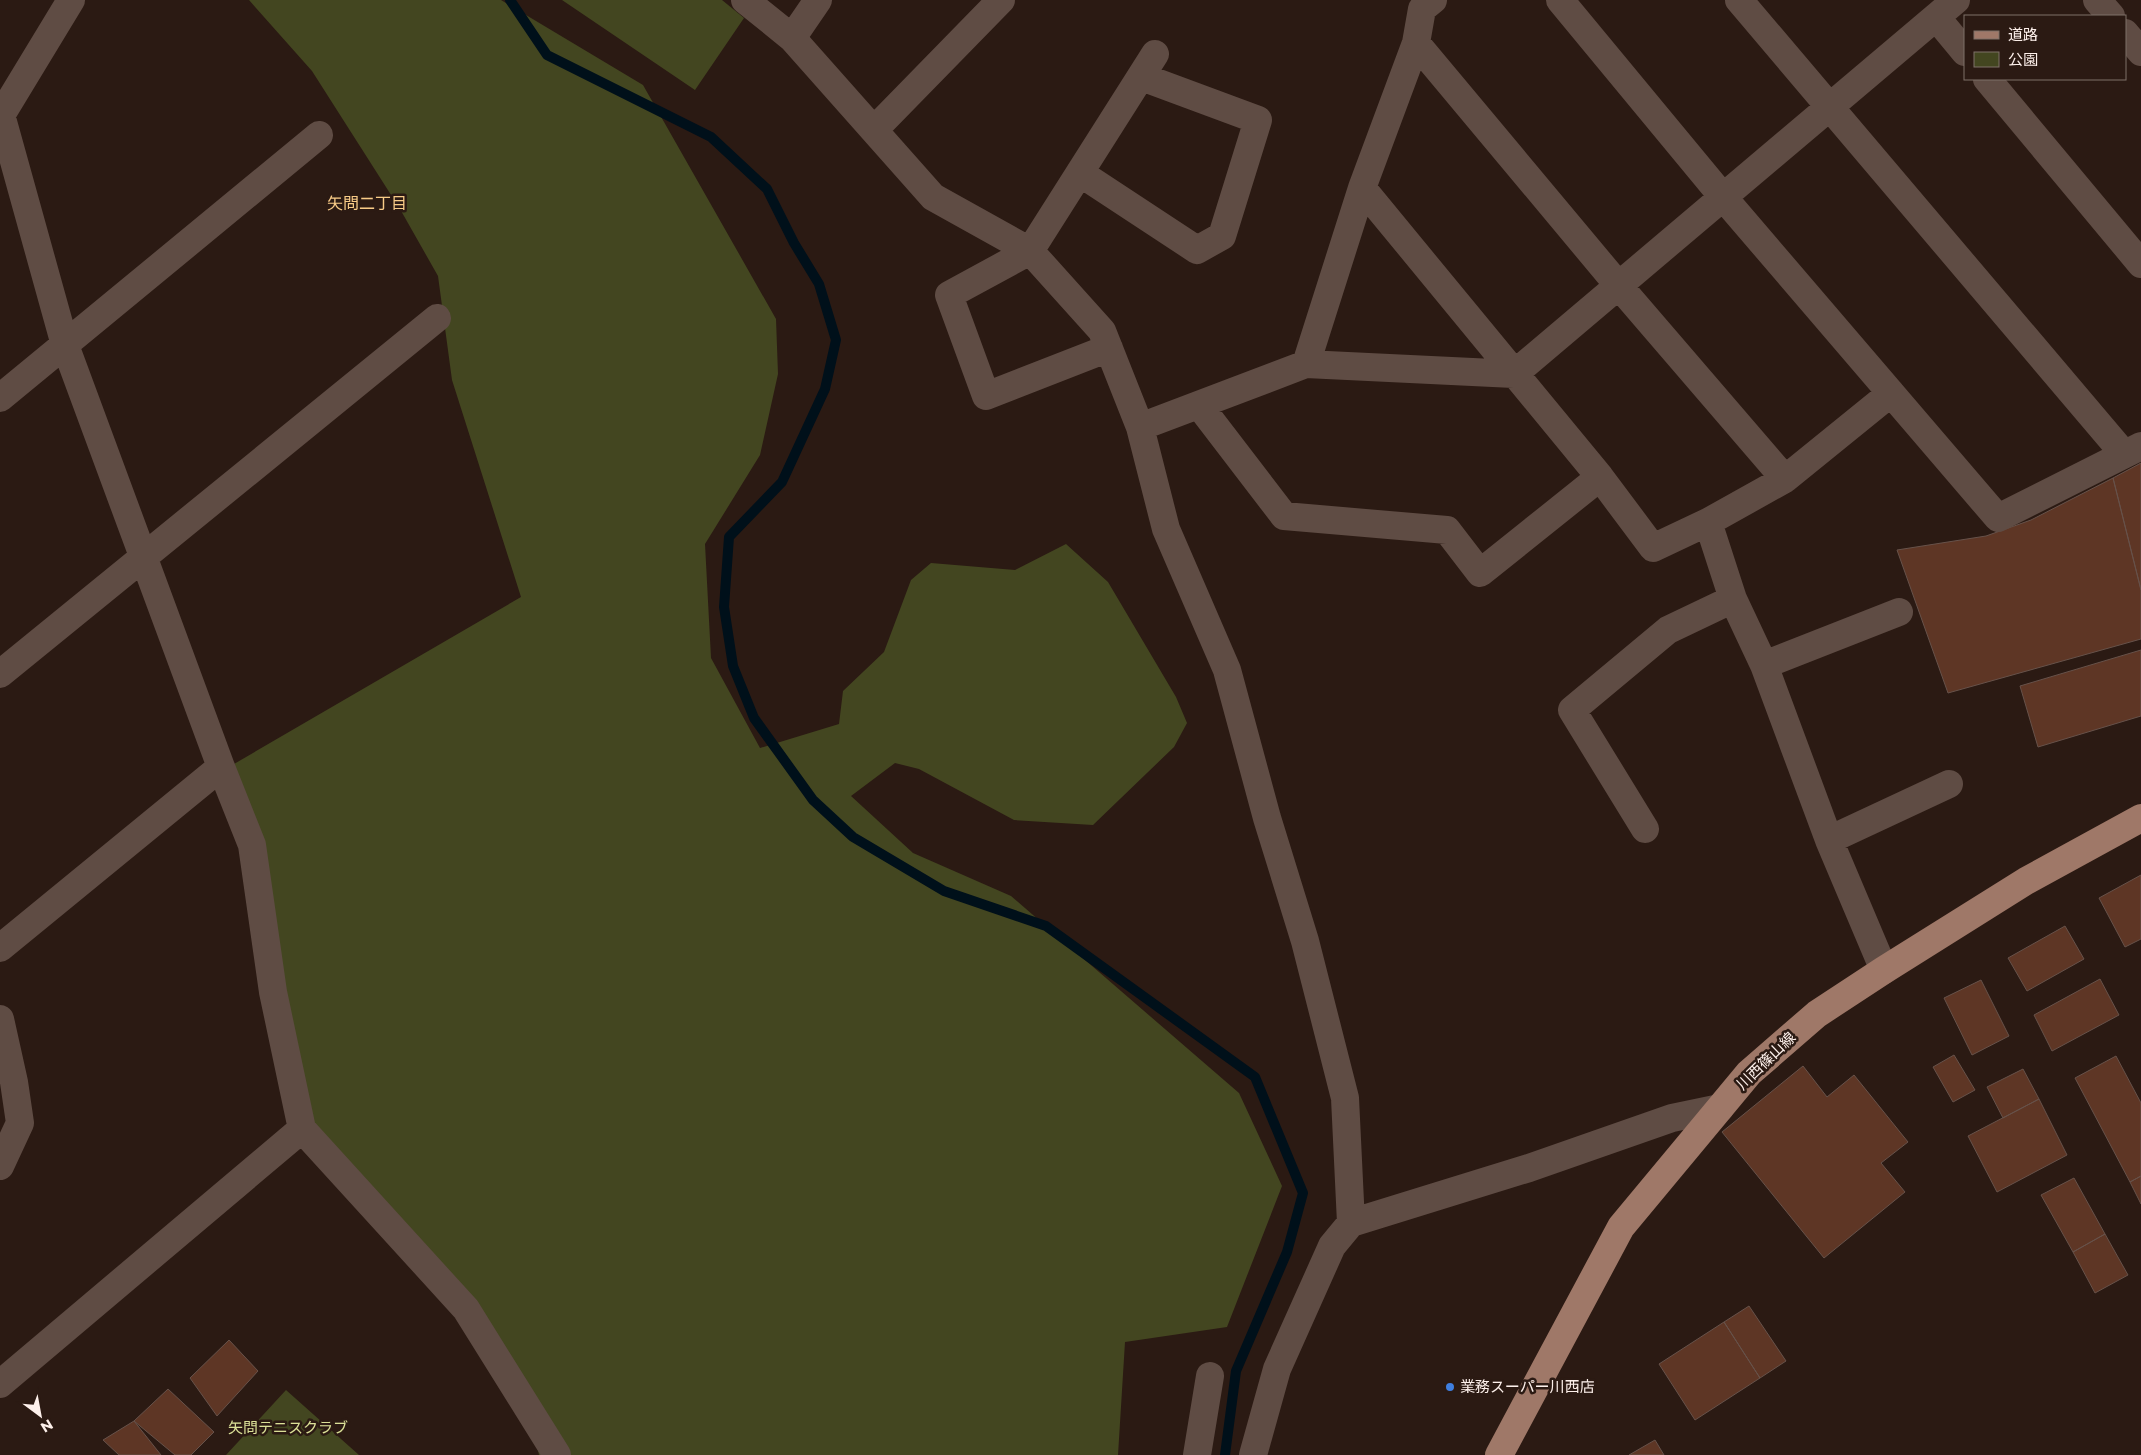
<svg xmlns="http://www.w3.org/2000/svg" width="2141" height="1455" viewBox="0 0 2141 1455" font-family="Montserrat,'Noto Sans JP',sans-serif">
<rect width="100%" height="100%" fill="#2b1a13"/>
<path fill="#434620" d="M249 0H501L643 85 776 319 778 374 760 455 705 544 711 658 760 748 839 724 843 691 884 652 911 580 931 563 1015 570 1066 544 1108 582 1176 697 1187 723 1174 747 1093 825 1014 820 919 769 895 763 851 796 913 853 1011 896 1239 1093 1282 1186 1227 1327 1125 1342 1118 1455H539L519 1370 307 1126 234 764 521 597 452 380 438 276 400 209 312 71Z
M562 0H722L744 18 695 90Z
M286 1390 359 1455H226Z"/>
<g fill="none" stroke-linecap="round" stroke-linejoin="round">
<path stroke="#00101a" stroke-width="10" d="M510 0 547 55 711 137 767 189 794 243 819 284 836 340 825 389 782 482 729 537 724 607 733 666 754 718 813 800 853 837 944 891 1046 926 1255 1077 1303 1193 1287 1252 1236 1371 1225 1455"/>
</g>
<path fill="#5e3625" stroke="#67524a" d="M2141 463V590L2113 478Z
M2113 478 2141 590V639L1948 693 1897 550 1986 536 2031 520Z
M2141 650V716L2038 747 2020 686Z
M2141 875V939L2125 947 2099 898Z
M2065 926 2084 959 2027 991 2008 958Z
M2100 979 2119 1015 2052 1051 2034 1015Z
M1981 980 2009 1036 1972 1055 1944 998Z
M1954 1055 1975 1090 1953 1102 1933 1067Z
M2116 1056 2141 1103V1176L2130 1182 2075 1078Z
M1803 1066 1827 1097 1854 1075 1908 1142 1881 1163 1905 1192 1824 1258 1722 1132Z
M2023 1069 2039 1099 2003 1118 1987 1087Z
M2039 1099 2067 1155 1997 1192 1968 1136Z
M2141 1176V1204L2130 1182Z
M2074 1178 2105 1234 2073 1252 2041 1195Z
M2105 1234 2128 1275 2095 1293 2073 1252Z
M1749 1306 1786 1361 1760 1378 1724 1322Z
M1724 1322 1760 1378 1695 1420 1659 1364Z
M229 1340 258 1371 217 1416 190 1378Z
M168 1389 214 1432 191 1455H175L134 1421Z
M134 1421 161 1455H119L103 1440Z
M1655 1440 1664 1455H1629Z"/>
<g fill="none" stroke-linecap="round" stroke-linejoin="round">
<path stroke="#5f4c44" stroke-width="28" d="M745 0 792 38
M818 0 792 38 933 197 1030 251 1102 331 1140 427 1166 529 1227 670 1267 818 1305 941 1345 1098 1351 1223 1332 1246 1277 1369 1253 1455
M1560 0 1723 197 1998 518 2141 446
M1739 0 2124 454
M2097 0 2111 16
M1936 17 1965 52
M2125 33 2141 52
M1416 43 1619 286 1785 479 1708 522 1653 548 1600 477 1362 188Z
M1416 43 1422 9 1433 0
M1987 79 2141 264
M0 111 65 345 221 767 0 948
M0 117 71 0
M874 130 1001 0
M1080 173 1197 250 1222 236 1258 120 1142 77
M1109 348 986 396 949 295 1030 251 1155 54
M1306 364 1362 188
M0 398 319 135
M1199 405 1284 516 1447 530 1480 573 1600 477
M1140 427 1306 364 1514 374 1956 0
M1785 479 1891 393
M1708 522 1733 599 1764 665 1829 840 1884 970
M1764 665 1899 612
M0 674 437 318
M221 767 252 845 273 992 302 1129 466 1309 557 1455
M1645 829 1572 710 1668 630 1733 599
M1829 840 1949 784
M0 1019 14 1082 20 1123 0 1166
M1351 1223 1529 1168 1672 1118 1720 1108
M0 1384 302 1129
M1197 1455 1210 1376"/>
<path stroke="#9f7868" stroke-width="28" d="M1499 1455 1621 1227 1749 1073 1817 1014 1884 970 2026 881 2141 818"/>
</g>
<circle fill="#3f7fe0" stroke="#2b1a13" stroke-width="2" cx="1450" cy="1387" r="5"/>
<g text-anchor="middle" stroke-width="5" stroke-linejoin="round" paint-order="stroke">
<g font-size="15" fill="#fdf0eb" stroke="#2b1a13">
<text transform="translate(1766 1061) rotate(-44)" y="5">川西篠山線</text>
</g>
<g font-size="15" fill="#fdf0eb" stroke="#2b1a13" text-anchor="start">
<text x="1460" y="1392">業務スーパー川西店</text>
</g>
<g font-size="15" fill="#dbe097" stroke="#2b1a13">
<text x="288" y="1433">矢問テニスクラブ</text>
</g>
<g font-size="16" fill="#f8cb87" stroke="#2b1a13">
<text x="367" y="209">矢問二丁目</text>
</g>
</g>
<rect x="1964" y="15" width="162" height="65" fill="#2b1a13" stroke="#7f7069"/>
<rect x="1974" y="31" width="25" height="8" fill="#9f7868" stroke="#7f7069"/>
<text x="2008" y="40" font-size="15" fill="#fdf0eb">道路</text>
<rect x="1974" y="52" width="25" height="15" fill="#434620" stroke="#7f7069"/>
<text x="2008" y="65" font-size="15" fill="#fdf0eb">公園</text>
<g transform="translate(40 1415) rotate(148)" stroke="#2b1a13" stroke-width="4" paint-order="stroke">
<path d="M0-4L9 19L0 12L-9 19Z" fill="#fdf0eb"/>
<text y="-8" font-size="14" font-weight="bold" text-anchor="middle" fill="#fdf0eb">N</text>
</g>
</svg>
